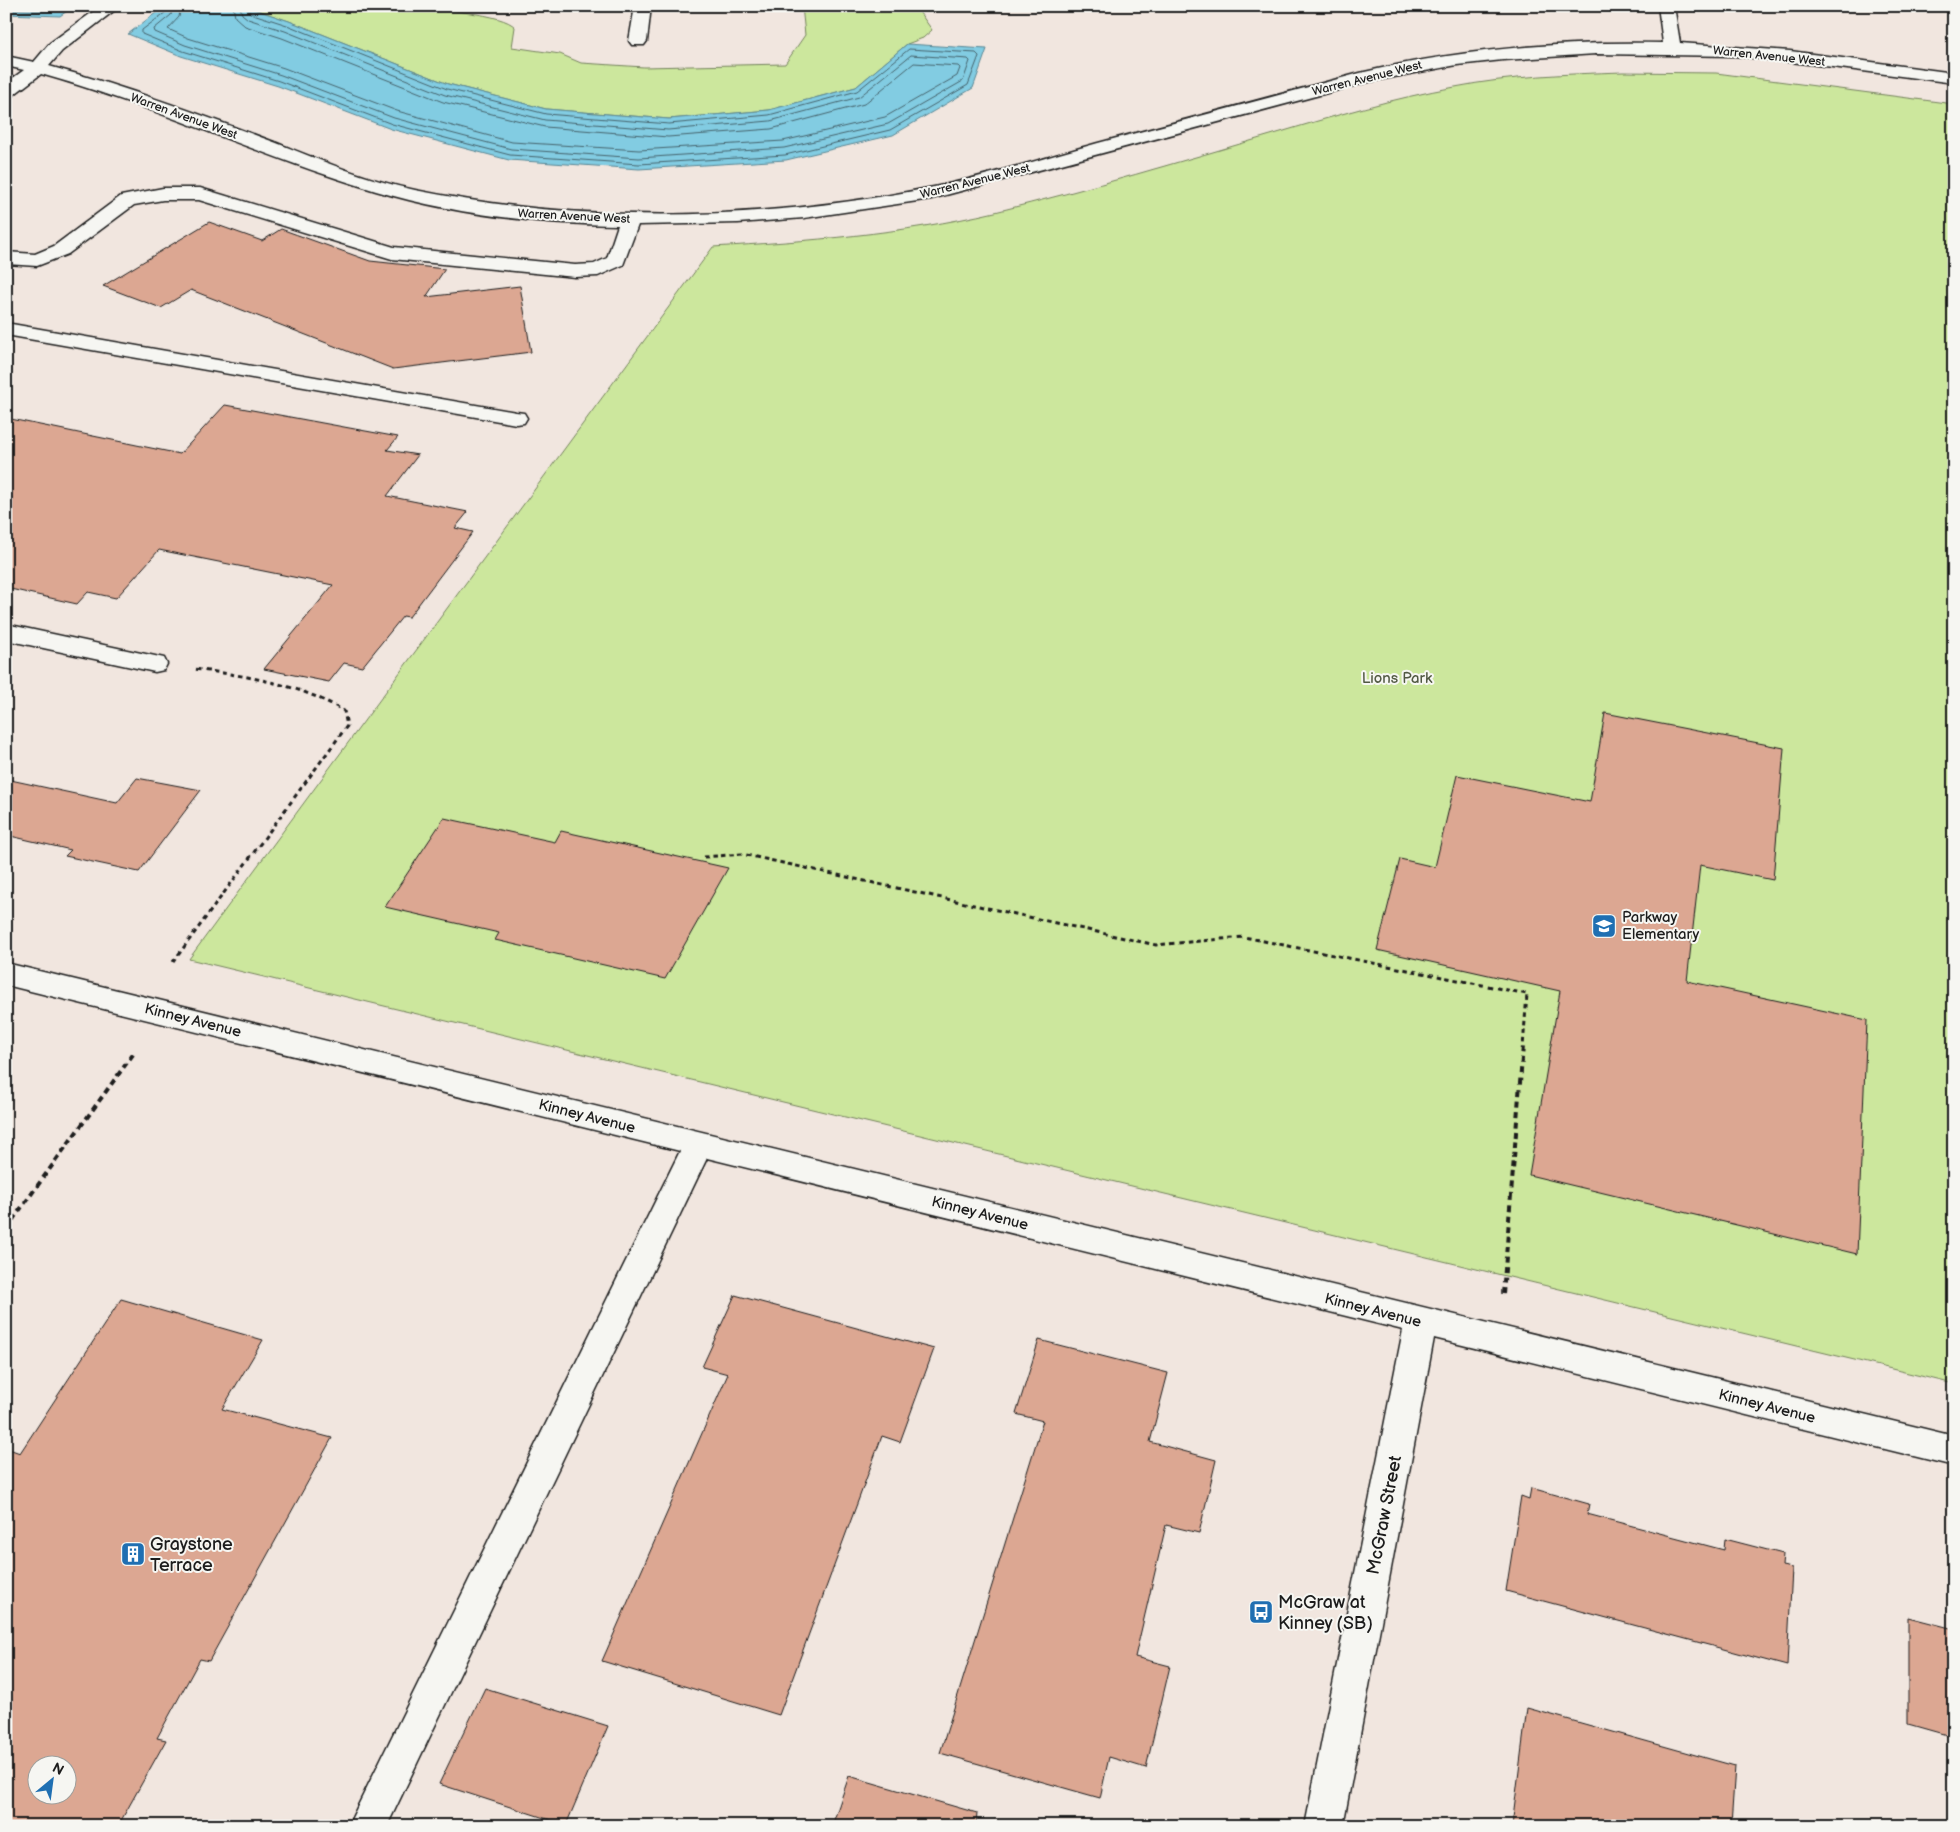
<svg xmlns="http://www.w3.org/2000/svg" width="1960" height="1832" viewBox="0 0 1960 1832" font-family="'Balsamiq Sans',sans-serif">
<rect width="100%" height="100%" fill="#f1e6df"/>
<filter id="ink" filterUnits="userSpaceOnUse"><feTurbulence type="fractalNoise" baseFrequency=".02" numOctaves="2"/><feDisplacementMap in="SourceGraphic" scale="10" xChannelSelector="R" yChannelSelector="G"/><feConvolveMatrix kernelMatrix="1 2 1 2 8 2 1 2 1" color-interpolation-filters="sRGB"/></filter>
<g filter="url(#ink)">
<path fill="#cce79d" stroke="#74825c" d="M245 6C290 6 490 1 515 27L512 47 560 54 581 63 644 67 785 64 805 35 802 6H915L932 30 923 38 907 44 856 87 769 110 669 119 546 109 448 84 289 21Z
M1623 72 1716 73 1954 104V1384L189 959 713 247C808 241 902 234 995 212 1089 189 1182 161 1274 134 1334 116 1394 98 1455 87 1511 76 1566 74 1623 72Z"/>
<path fill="#82cce2" stroke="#598693" d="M6 6H74L60 16 6 14Z
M165 6H245L289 21 448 84 546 109 669 119 769 110 856 87 907 44 987 49 973 88 893 135 786 160 639 169 509 160 391 129 278 86 181 56 128 34Z"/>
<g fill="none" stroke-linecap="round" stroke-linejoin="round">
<path stroke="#45626b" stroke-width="1" d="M167 6 166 12 142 30V34L183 51 279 81 392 124 510 155 639 164 785 155 890 130 968 85 979 56 976 53 909 49 857 91 769 115 669 124 546 114 447 89 287 25 250 13 246 6
M174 6 171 15 154 29 155 32 185 45 281 75 394 118 511 149 639 158 784 148 888 124 963 81 970 61 968 59 911 55 859 97 770 121 668 130 545 120 445 95 285 31 248 19 242 14 240 6
M181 6 179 17 168 29 188 38 284 68 397 111 512 142 639 150 783 141 885 117 957 76 960 68 958 66 914 63 864 104 771 129 668 137 545 127 443 102 282 38 245 26 235 17 233 6
M6 9 58 11 65 6"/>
</g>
<path fill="#dca792" stroke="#1c1c1c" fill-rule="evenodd" d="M209 222 262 241 281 229 370 261 445 269 426 297 520 286 531 352 393 369 191 290 161 308 103 286Z
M225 405 398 437 387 450 418 455 387 496 468 512 455 528 473 532 409 617 403 616 362 667 344 663 329 682 264 669 333 585 159 550 116 598 88 592 77 604 6 588V418L180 454Z
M1605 713 1784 748 1773 880 1700 865 1687 981 1867 1020 1857 1254 1529 1175 1560 991 1377 950 1400 859 1435 867 1457 775 1590 802Z
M137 778 201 790 139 872 65 856 71 850 6 835V779L117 803Z
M444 818 555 842 561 831 728 868 665 979 495 940 499 933 385 907Z
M735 1295 934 1349 900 1442 882 1436 779 1715 602 1661 728 1374 702 1367Z
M121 1299 263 1340 222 1409 332 1438 209 1661 200 1659 157 1738 166 1740 118 1826H6V1448L20 1453ZM38 1764H68V1794H38Z
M1039 1340 1168 1373 1150 1442 1216 1460 1199 1533 1166 1525 1135 1657 1170 1666 1146 1768 1109 1757 1100 1798 940 1753 1043 1421 1016 1414Z
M1531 1488 1589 1504 1587 1514 1724 1550 1725 1539 1783 1554 1782 1566 1792 1568 1787 1666 1506 1591 1521 1496 1529 1499Z
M1908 1617 1954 1629V1737L1908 1724Z
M485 1688 608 1726 566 1825 439 1784Z
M1527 1708 1735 1766 1731 1826H1512Z
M849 1776 977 1813 976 1826H832Z"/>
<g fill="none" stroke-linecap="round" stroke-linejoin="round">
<defs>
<path id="minor" d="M101 6H120L62 51 49 66C126 87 200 114 274 142 320 160 367 180 415 190 585 225 764 221 934 187 989 176 1043 158 1098 143 1185 120 1272 97 1360 73 1458 49 1562 41 1663 43L1658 6H1674L1680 43 1790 51 1954 73V83L1817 65 1735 56 1596 54 1503 60 1457 65 1368 82 931 199 804 218 738 223 638 225 623 265 598 276 575 277 392 259 199 200H163L134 205 68 254 37 266 6 264V252L35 254 54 246 121 196 163 188H200L394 247 575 265 594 264 607 258 618 225C538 224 453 214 376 191 262 157 155 106 41 74L12 96 6 97V83L24 70 6 66V56L34 62 50 43Z
M635 6H651L647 41 644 45H632L629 41Z
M6 323 516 412 524 413 527 418 524 423 516 424 6 335Z
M6 624 155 656 164 658 167 664 164 670 155 672 6 640Z
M6 963 1954 1436V1466L1434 1338 1343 1826H1305L1403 1330 707 1158 387 1826H348L680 1151 6 985Z"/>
</defs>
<use href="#minor" stroke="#1c1c1c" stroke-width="3"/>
<path stroke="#1c1c1c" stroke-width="3" stroke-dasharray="4.5 4" stroke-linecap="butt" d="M704 857 742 854 1156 945 1244 937 1527 994 1523 1047
M173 962 347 726 344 711C297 683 247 676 194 669"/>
<path stroke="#1c1c1c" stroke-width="4" stroke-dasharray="6 4.5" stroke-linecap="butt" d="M6 1229 134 1053
M1503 1294 1523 1046"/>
<use href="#minor" fill="#f6f6f2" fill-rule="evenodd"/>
</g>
</g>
<defs>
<symbol id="school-square" viewBox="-11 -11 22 22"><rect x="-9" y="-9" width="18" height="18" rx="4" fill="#1f6fb2" stroke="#f6f6f2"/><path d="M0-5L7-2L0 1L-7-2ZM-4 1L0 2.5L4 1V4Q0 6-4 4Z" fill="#fff"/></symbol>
<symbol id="building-square" viewBox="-11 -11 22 22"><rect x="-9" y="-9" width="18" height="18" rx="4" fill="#1f6fb2" stroke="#f6f6f2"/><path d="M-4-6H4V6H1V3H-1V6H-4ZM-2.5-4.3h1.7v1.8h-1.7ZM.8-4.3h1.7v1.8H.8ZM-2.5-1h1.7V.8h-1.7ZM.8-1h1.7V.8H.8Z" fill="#fff"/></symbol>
<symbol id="bus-square" viewBox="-11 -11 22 22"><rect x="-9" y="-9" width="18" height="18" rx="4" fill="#1f6fb2" stroke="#f6f6f2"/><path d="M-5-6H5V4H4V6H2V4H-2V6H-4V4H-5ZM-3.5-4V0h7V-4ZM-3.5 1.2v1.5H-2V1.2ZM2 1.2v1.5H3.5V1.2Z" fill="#fff"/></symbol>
</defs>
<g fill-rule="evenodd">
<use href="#school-square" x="1590" y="912" width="28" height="28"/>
<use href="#building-square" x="119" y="1540" width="28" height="28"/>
<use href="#bus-square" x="1247" y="1598" width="28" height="28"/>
</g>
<g text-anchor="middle" stroke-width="4" stroke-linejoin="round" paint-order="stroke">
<g font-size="12" fill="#1c1c1c" stroke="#f6f6f2">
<text transform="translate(1769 56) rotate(6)" y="4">Warren Avenue West</text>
<text transform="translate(1367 78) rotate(-14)" y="4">Warren Avenue West</text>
<text transform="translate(184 116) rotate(20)" y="4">Warren Avenue West</text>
<text transform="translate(975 181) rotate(-14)" y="4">Warren Avenue West</text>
<text transform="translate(574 216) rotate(3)" y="4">Warren Avenue West</text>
</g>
<g font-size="15" fill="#515943" stroke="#f6f6f2">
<text x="1397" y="683">Lions Park</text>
</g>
<g font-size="15" fill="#1c1c1c" stroke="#f6f6f2" text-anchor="start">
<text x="1622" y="922">Parkway<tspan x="1622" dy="17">Elementary</tspan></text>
</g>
<g font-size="15" fill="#1c1c1c" stroke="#f6f6f2">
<text transform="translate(193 1020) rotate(14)" y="5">Kinney Avenue</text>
<text transform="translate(587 1116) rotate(14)" y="5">Kinney Avenue</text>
<text transform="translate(980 1213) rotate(14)" y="5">Kinney Avenue</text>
<text transform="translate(1373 1310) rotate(14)" y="5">Kinney Avenue</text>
<text transform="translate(1767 1406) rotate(14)" y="5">Kinney Avenue</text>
</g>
<g font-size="18" fill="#1c1c1c" stroke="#f6f6f2">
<text transform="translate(1384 1515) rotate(-79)" y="6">McGraw Street</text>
</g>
<g font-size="18" fill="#1c1c1c" stroke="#f6f6f2" text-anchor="start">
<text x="150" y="1550">Graystone<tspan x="150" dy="21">Terrace</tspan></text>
<text x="1278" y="1608">McGraw at<tspan x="1278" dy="21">Kinney (SB)</tspan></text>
</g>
</g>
<rect width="1960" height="1832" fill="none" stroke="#f6f6f2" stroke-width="25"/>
<rect x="12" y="12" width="1935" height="1807" fill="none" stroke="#1c1c1c" stroke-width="2" filter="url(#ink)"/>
<g transform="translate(52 1780) rotate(29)"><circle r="24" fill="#f6f6f2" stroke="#9f9f9c"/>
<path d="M0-4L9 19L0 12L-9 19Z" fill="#1f6fb2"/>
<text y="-8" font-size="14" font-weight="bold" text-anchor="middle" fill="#1c1c1c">N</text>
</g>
</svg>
